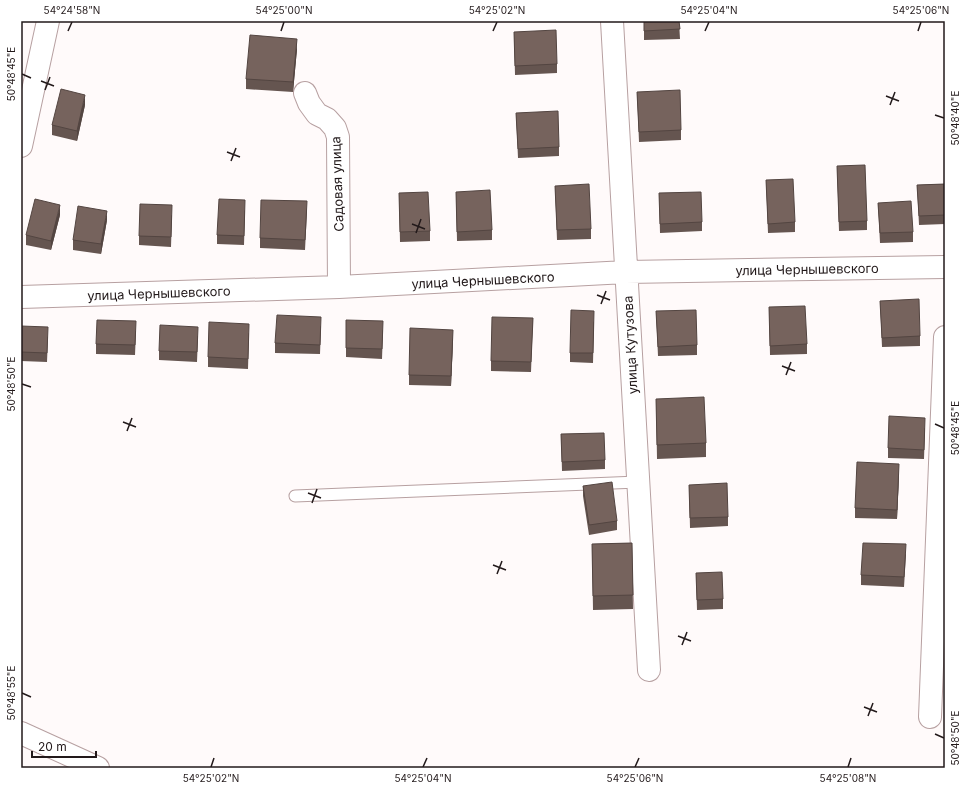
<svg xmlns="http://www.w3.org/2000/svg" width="966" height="789" viewBox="0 0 966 789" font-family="Inter,sans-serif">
<rect width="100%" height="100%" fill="#fffafa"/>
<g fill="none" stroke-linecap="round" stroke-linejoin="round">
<defs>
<path id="lane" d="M295 496 638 482"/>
<path id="street" d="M612 21 649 670
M305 93 309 103 317 114 327 119 335 128 338 137 339 287
M21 146 48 21
M21 297 339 287 626 272 945 267
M930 717 945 337
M21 733 98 768"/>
</defs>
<use href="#lane" stroke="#b7a0a1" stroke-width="13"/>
<use href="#street" stroke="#b7a0a1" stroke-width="24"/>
<use href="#lane" stroke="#fff" stroke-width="11"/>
<use href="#street" stroke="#fff" stroke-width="22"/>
</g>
<path fill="#655550" d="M644 21H679L680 39 644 40Z
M514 32 557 64V73L515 75Z
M297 49 293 92 246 89V79Z
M637 92 681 130V140L639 142Z
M85 105 77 141 52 135V125Z
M516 113 559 147V156L518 158Z
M837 166 867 221V230L839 231Z
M766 180 795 222V232L768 233Z
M945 184V224L919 225 917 185Z
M555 186 591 229V239L557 240Z
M456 192 492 230V240L457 241Z
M399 193 430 231V241L400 242Z
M659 193 702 222V231L660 233Z
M878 203 913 232V242L880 243Z
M245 210 244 245 217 244V235Z
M307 211 305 250 260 248V238Z
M60 215 51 250 26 245V235Z
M172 215 171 247 139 245V236Z
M107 220 101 254 73 250V240Z
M880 301 920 336V346L882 347Z
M769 307 807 344V354L770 355Z
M656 311 697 345V355L658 356Z
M533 318 531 372 491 371V361Z
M594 321 593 363 570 362V353Z
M21 326 48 337 47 362 21 361Z
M321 326 320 354 275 353V343Z
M383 330 382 359 346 357V348Z
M136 331 135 355 96 354V344Z
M249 333 248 369 208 367V357Z
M198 336 197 362 159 360V351Z
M453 339 451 386 409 385V375Z
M656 399 706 443V457L657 459Z
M925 428 924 459 888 458V448Z
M561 434 605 460V469L562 471Z
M899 474 897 519 855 518V508Z
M689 485 728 517V526L690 528Z
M583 486 617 521V530L589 535 583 496Z
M632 543 633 609 593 610 592 544Z
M906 554 904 587 861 585V575Z
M696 573 723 599V609L697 610Z"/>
<path fill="#534541" d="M297 39V49L293 92V82Z
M85 95V105L77 141V131Z
M60 205V215L51 250V241Z
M107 211V220L101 254V244Z
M453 330V339L451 386V376Z
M899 464V474L897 519V510Z"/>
<path fill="#76635d" stroke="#534541" d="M644 21H679L680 29 644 31Z
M556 30 557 64 515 66 514 32Z
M250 35 297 39 293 82 246 79Z
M61 89 85 95 77 131 52 125Z
M680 90 681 130 639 132 637 92Z
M558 111 559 147 518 149 516 113Z
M865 165 867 221 839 222 837 166Z
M793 179 795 222 768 224 766 180Z
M589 184 591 229 557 230 555 186Z
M945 184V215L919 216 917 185Z
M490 190 492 230 457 232 456 192Z
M428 192 430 231 400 232 399 193Z
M701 192 702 222 660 224 659 193Z
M35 199 60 205 51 241 26 235Z
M219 199 245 200 244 236 217 235Z
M261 200 307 201 305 240 260 238Z
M911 201 913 232 880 233 878 203Z
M140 204 172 205 171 237 139 236Z
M78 206 107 211 101 244 73 240Z
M919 299 920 336 882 338 880 301Z
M805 306 807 344 770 346 769 307Z
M571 310 594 311 593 353H570Z
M696 310 697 345 658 347 656 311Z
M277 315 321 317 320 345 275 343Z
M492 317 533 318 531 362 491 361Z
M97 320 136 321 135 345 96 344Z
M346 320 383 321 382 349 346 348Z
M209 322 249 324 248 359 208 357Z
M160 325 198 327 197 352 159 351Z
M21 326 48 327 47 353 21 352Z
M410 328 453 330 451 376 409 375Z
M704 397 706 443 657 445 656 399Z
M889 416 925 418 924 450 888 448Z
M604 433 605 460 562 462 561 434Z
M857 462 899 464 897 510 855 508Z
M612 482 617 521 589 525 583 486Z
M727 483 728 517 690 518 689 485Z
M632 543 633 595 593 596 592 544Z
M863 543 906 544 904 577 861 575Z
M722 572 723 599 697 600 696 573Z"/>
<path fill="none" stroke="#22191a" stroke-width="1.5" d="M68 31 72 22M281 31 284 22M493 31 497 22M705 31 709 22M918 31 921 22M22 74 31 78M41 81 54 86M45 90 50 77M886 96 899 101M890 105 895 92M935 115 944 118M227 152 240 157M231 161 236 148M412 224 425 229M416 233 421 219M597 295 610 300M601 304 606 291M782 366 795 371M786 375 791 362M22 384 31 387M123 422 136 427M935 424 944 428M127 431 132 418M308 493 321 498M312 503 317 489M493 565 506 570M497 574 502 561M678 636 691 641M682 645 687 632M22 693 31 697M864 707 877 712M868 716 873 703M935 734 944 738M211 767 214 758M423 767 427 758M635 767 639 758M848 767 851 758"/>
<g text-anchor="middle" stroke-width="3.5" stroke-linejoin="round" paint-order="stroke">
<g font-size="13" fill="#22191a" stroke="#fff">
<text transform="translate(337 184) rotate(-92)" y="5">Садовая улица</text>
<text transform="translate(807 269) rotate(-1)" y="5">улица Чернышевского</text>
<text transform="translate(483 280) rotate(-3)" y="5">улица Чернышевского</text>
<text transform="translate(159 293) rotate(-2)" y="5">улица Чернышевского</text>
<text transform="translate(630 345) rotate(-93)" y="5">улица Кутузова</text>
</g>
</g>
<rect width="966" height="789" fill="none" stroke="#ffffff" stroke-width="44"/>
<path d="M32 751v6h64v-6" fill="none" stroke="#22191a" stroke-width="2"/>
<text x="38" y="751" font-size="12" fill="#22191a" stroke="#ffffff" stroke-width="3" paint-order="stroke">20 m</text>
<rect x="22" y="22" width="922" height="745" fill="none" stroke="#22191a" stroke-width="1.5"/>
<g font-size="10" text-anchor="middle" fill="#22191a">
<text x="72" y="14">54°24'58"N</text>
<text x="284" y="14">54°25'00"N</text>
<text x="497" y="14">54°25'02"N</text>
<text x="709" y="14">54°25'04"N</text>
<text x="921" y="14">54°25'06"N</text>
<text transform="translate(11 74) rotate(-90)" y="4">50°48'45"E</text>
<text transform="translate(955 118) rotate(-90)" y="4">50°48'40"E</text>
<text transform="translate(11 384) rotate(-90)" y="4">50°48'50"E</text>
<text transform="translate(955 428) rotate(-90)" y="4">50°48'45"E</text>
<text transform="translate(11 693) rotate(-90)" y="4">50°48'55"E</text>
<text transform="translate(955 738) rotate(-90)" y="4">50°48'50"E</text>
<text x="211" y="782">54°25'02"N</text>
<text x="423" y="782">54°25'04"N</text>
<text x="635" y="782">54°25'06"N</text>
<text x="848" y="782">54°25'08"N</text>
</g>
</svg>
